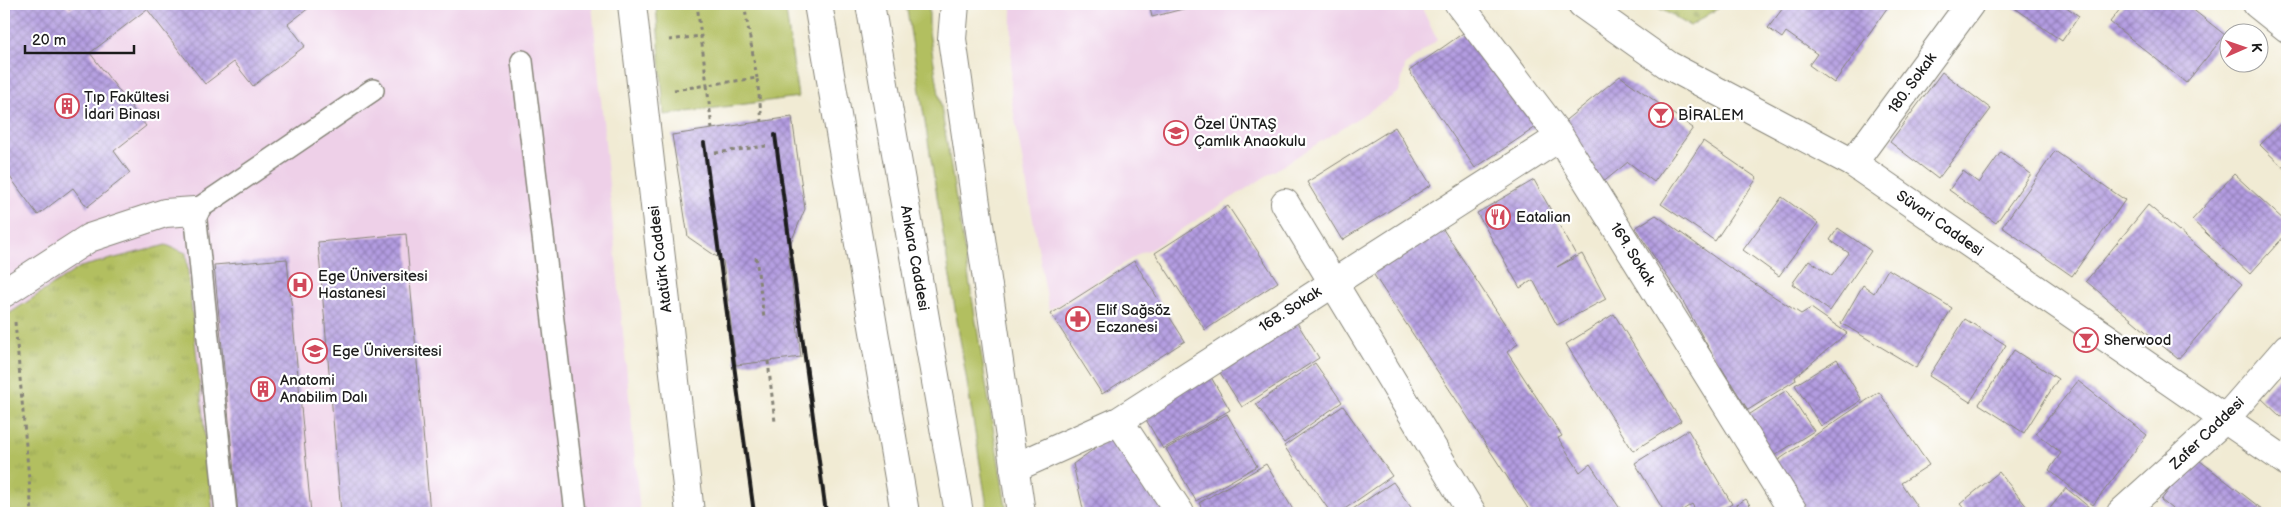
<svg xmlns="http://www.w3.org/2000/svg" width="2291" height="517" viewBox="0 0 2291 517" font-family="'Balsamiq Sans',sans-serif">
<defs>
<pattern id="cemetery-stones" width="16" height="16" patternUnits="userSpaceOnUse" patternTransform="scale(1.25)"><rect width="16" height="16" fill="#b2bf61"/><path d="M2 7V4a2 2 0 0 1 4 0v3zM10 15v-3a2 2 0 0 1 4 0v3z" fill="#98a454"/></pattern>
<pattern id="park-tufts" width="24" height="20" patternUnits="userSpaceOnUse" patternTransform="scale(1.25)"><rect width="24" height="20" fill="#b2bf61"/><path d="M3 7l-1-3M5 7V3M7 7l1-3M15 17l-1-3M17 17v-4M19 17l1-3" fill="none" stroke="#98a454"/></pattern>
<pattern id="building-cross-hatch" width="8" height="8" patternUnits="userSpaceOnUse" patternTransform="scale(1.25)"><rect width="8" height="8" fill="#b39ce1"/><path d="M0 0l8 8M0 8l8-8" fill="none" stroke="#917eb6"/></pattern>
</defs>
<rect width="100%" height="100%" fill="#fff"/>
<filter id="ink" filterUnits="userSpaceOnUse"><feTurbulence type="fractalNoise" baseFrequency=".02" numOctaves="2"/><feDisplacementMap in="SourceGraphic" scale="10" xChannelSelector="R" yChannelSelector="G"/><feConvolveMatrix kernelMatrix="1 2 1 2 8 2 1 2 1" color-interpolation-filters="sRGB"/></filter>
<filter id="wash" filterUnits="userSpaceOnUse"><feTurbulence type="fractalNoise" baseFrequency=".0096" numOctaves="4" result="noise"/><feDisplacementMap in="SourceGraphic" scale="20" xChannelSelector="R" yChannelSelector="G"/><feGaussianBlur stdDeviation="1.12" result="paint"/><feColorMatrix in="noise" values="0 0 0 0 0 0 0 0 0 0 0 0 0 0 0 0 0 1.4 0 .05"/><feComposite in="paint" operator="in"/></filter>
<g filter="url(#wash)">
<rect width="100%" height="100%" fill="#f1ebd4"/>
<path fill="#eed0e8" d="M4 4H592L640 513H4Z
M1012 4H1420L1437 40 1405 66 1399 92 1151 249 1142 252 1059 305 1049 309 1011 97Z"/>
<path fill="#b2bf61" stroke="#676e3e" d="M656 4H785L798 97 664 115Z
M906 4H929V32L1007 513H988Z"/>
<path fill="url(#cemetery-stones)" stroke="#676e3e" d="M1652 4H1725L1690 26Z"/>
<path fill="url(#park-tufts)" stroke="#676e3e" d="M166 245 186 253 213 513H4V317L80 267Z"/>
<g id="blocks">
<path fill="url(#building-cross-hatch)" d="M4 4H65L69 10 77 4H314L288 24 305 46 253 86 234 62 205 84 147 9 90 53 146 126 114 151 130 173 87 207 73 188 38 215 4 169Z
M1149 4H1202L1152 17Z
M1786 4H1890L1834 83 1809 65 1817 54 1786 32 1782 38 1768 28Z
M2009 4H2062L2079 16 2062 41Z
M2124 4H2186L2225 35 2186 83 2110 22Z
M1469 29 1536 127 1475 168 1409 71Z
M1942 72 1991 109 1938 179 1890 142Z
M1620 76 1693 128 1654 182 1628 162 1601 184 1556 128Z
M792 117 805 209 788 249 801 357 736 365 723 261 688 237 672 135Z
M2287 117V171L2260 145Z
M1395 127 1431 185 1342 240 1307 182Z
M1703 141 1757 178 1715 241 1661 204Z
M2055 151 2125 200 2072 276 2002 227Z
M2001 152 2031 174 1996 223 1949 190 1963 171 1979 183Z
M2234 174 2287 223V233L2250 274 2192 220Z
M1534 180 1576 255 1557 267 1582 254 1606 299 1557 325 1533 280 1520 288 1477 213Z
M1782 197 1818 223 1779 276 1743 250Z
M2148 205 2242 284 2178 359 2086 281Z
M1228 206 1278 282 1205 330 1155 253Z
M1656 215 1727 266 1801 314 1811 308 1847 333 1795 377 1796 380 1748 410 1721 367 1722 372 1680 296 1635 228Z
M1437 220 1518 344 1507 352 1562 436 1558 438 1580 472 1590 464 1623 513H1531L1368 266Z
M1838 228 1871 251 1830 311 1792 284 1809 260 1832 276 1849 253 1830 240Z
M406 234 430 513H341L318 242Z
M287 259 311 513H238L214 265Z
M1134 261 1185 341 1102 394 1051 314Z
M1888 269 1952 308 1916 368 1841 323 1863 285 1874 293Z
M1614 314 1681 421 1633 451 1566 344Z
M1965 319 2006 345 1970 402 1929 376Z
M1296 321 1319 358 1242 407 1219 371Z
M2014 350 2058 379 2024 433 1979 404Z
M1837 359 1862 400 1821 426 1795 385Z
M1315 363 1342 402 1284 443 1256 404Z
M2287 368V413L2281 417 2260 397Z
M1208 372 1230 410 1163 449 1141 411Z
M2078 381 2147 435 2093 505 2049 470 2061 453 2036 433Z
M1787 390 1814 431 1772 457 1747 416Z
M1879 392 1929 465 1901 483 1921 513H1808L1774 463Z
M1343 406 1392 476 1339 513H1331L1284 446Z
M1227 414 1257 466 1196 501 1166 449Z
M1688 430 1732 504 1717 513H1697L1692 504 1678 513H1665L1635 463Z
M1112 436 1166 513H1084L1073 464Z
M2195 457 2267 513H2177L2161 500Z
M1266 464 1295 513H1205L1199 503Z
M1999 472 2032 513H1968L1960 504Z
M1393 482 1415 513H1347Z
M2066 488 2090 508 2085 513H2050L2048 511Z
M1746 499 1755 513H1722Z"/>
</g>
</g>
<g filter="url(#ink)">
<use href="#blocks" fill-opacity="0" stroke="#868478" stroke-width="1"/>
<g fill="none" stroke-linecap="round" stroke-linejoin="round">
<defs>
<path id="service" d="M522 61 576 513
M226 513 195 211 373 90"/>
<path id="pedestrian" d="M1285 203 1472 513"/>
<path id="minor" d="M1459 4 1560 137 1794 513
M2257 4 2287 28
M1853 163 1970 4
M4 293 89 238 165 213 195 211
M1119 421 1180 513
M1014 468 1119 421 1560 137
M2121 513 2225 419"/>
<path id="tertiary" d="M1582 4 1668 65 1853 163 2287 462
M2225 419 2287 348"/>
<path id="secondary" d="M632 4 690 513
M955 4 952 39 1021 513"/>
<path id="trunk" d="M818 4 905 513
M870 4 959 513"/>
</defs>
<use href="#service" stroke="#868478" stroke-width="24"/>
<use href="#pedestrian" stroke="#868478" stroke-width="30"/>
<use href="#minor" stroke="#868478" stroke-width="30"/>
<use href="#tertiary" stroke="#868478" stroke-width="30"/>
<use href="#secondary" stroke="#868478" stroke-width="30"/>
<use href="#trunk" stroke="#868478" stroke-width="30"/>
<path stroke="#868478" stroke-width="3" stroke-dasharray="4 4" stroke-linecap="butt" d="M744 4 757 78
M669 40 700 36
M674 90 707 85 697 4
M712 129 707 85 757 78 762 121
M715 153 766 146
M756 257 764 318
M15 322 32 513
M768 361 775 422"/>
<use href="#service" stroke="#fff" stroke-width="21"/>
<use href="#pedestrian" stroke="#fff" stroke-width="28"/>
<use href="#minor" stroke="#fff" stroke-width="28"/>
<use href="#tertiary" stroke="#fff" stroke-width="28"/>
<use href="#secondary" stroke="#fff" stroke-width="28"/>
<use href="#trunk" stroke="#fff" stroke-width="28"/>
<path stroke="#1c1c1c" stroke-width="4" d="M775 135 826 513
M704 143 754 513"/>
</g>
</g>
<defs>
<symbol id="building-ring" viewBox="-11 -11 22 22"><circle r="9.5" fill="#fff" stroke="#d1495b" stroke-width="1.5"/><path d="M-4-6H4V6H1V3H-1V6H-4ZM-2.5-4.3h1.7v1.8h-1.7ZM.8-4.3h1.7v1.8H.8ZM-2.5-1h1.7V.8h-1.7ZM.8-1h1.7V.8H.8Z" fill="#d1495b"/></symbol>
<symbol id="bar-ring" viewBox="-11 -11 22 22"><circle r="9.5" fill="#fff" stroke="#d1495b" stroke-width="1.5"/><path d="M-6-5H6L.8 .8V4.5H3.5V6h-7V4.5H-.8V.8Z" fill="#d1495b"/></symbol>
<symbol id="school-ring" viewBox="-11 -11 22 22"><circle r="9.5" fill="#fff" stroke="#d1495b" stroke-width="1.5"/><path d="M0-5L7-2L0 1L-7-2ZM-4 1L0 2.5L4 1V4Q0 6-4 4Z" fill="#d1495b"/></symbol>
<symbol id="restaurant-ring" viewBox="-11 -11 22 22"><circle r="9.5" fill="#fff" stroke="#d1495b" stroke-width="1.5"/><path d="M-5-6h1v4h1v-4h1v4h1v-4h1v5L-1.5 .5V6h-2V.5L-5-1ZM5-6V6H3V1.5H1.5Q1.5-4 5-6Z" fill="#d1495b"/></symbol>
<symbol id="hospital-ring" viewBox="-11 -11 22 22"><circle r="9.5" fill="#fff" stroke="#d1495b" stroke-width="1.5"/><path d="M-5-5h3v3.5h4V-5h3V5h-3V1.5h-4V5h-3Z" fill="#d1495b"/></symbol>
<symbol id="pharmacy-ring" viewBox="-11 -11 22 22"><circle r="9.5" fill="#fff" stroke="#d1495b" stroke-width="1.5"/><path d="M-2-6h4v4h4v4h-4v4h-4v-4h-4v-4h4Z" fill="#d1495b"/></symbol>
<symbol id="university-ring" viewBox="-11 -11 22 22"><circle r="9.5" fill="#fff" stroke="#d1495b" stroke-width="1.5"/><path d="M0-5L7-2L0 1L-7-2ZM-4 1L0 2.5L4 1V4Q0 6-4 4Z" fill="#d1495b"/></symbol>
</defs>
<g fill-rule="evenodd">
<use href="#building-ring" x="53" y="92" width="28" height="28"/>
<use href="#bar-ring" x="1647" y="101" width="28" height="28"/>
<use href="#school-ring" x="1162" y="119" width="28" height="28"/>
<use href="#restaurant-ring" x="1484" y="203" width="28" height="28"/>
<use href="#hospital-ring" x="286" y="271" width="28" height="28"/>
<use href="#pharmacy-ring" x="1064" y="305" width="28" height="28"/>
<use href="#bar-ring" x="2072" y="326" width="28" height="28"/>
<use href="#university-ring" x="301" y="337" width="28" height="28"/>
<use href="#building-ring" x="249" y="375" width="28" height="28"/>
</g>
<g text-anchor="middle" stroke-width="4.5" stroke-linejoin="round" paint-order="stroke">
<g font-size="15" fill="#1c1c1c" stroke="#fff">
<text transform="translate(1912 83) rotate(-54)" y="5">180. Sokak</text>
<text transform="translate(1940 223) rotate(35)" y="5">Süvari Caddesi</text>
<text transform="translate(1633 254) rotate(58)" y="5">169. Sokak</text>
<text transform="translate(915 258) rotate(80)" y="5">Ankara Caddesi</text>
<text transform="translate(660 259) rotate(-97)" y="5">Atatürk Caddesi</text>
<text transform="translate(1290 309) rotate(-33)" y="5">168. Sokak</text>
<text transform="translate(2207 433) rotate(-44)" y="5">Zafer Caddesi</text>
</g>
<g font-size="15" fill="#1c1c1c" stroke="#fff" text-anchor="start">
<text x="84" y="102">Tıp Fakültesi<tspan x="84" dy="17">İdari Binası</tspan></text>
<text x="1678" y="120">BİRALEM</text>
<text x="1194" y="129">Özel ÜNTAŞ<tspan x="1194" dy="17">Çamlık Anaokulu</tspan></text>
<text x="1516" y="222">Eatalian</text>
<text x="318" y="281">Ege Üniversitesi<tspan x="318" dy="17">Hastanesi</tspan></text>
<text x="1096" y="315">Elif Sağsöz<tspan x="1096" dy="17">Eczanesi</tspan></text>
<text x="2104" y="345">Sherwood</text>
<text x="332" y="356">Ege Üniversitesi</text>
<text x="280" y="385">Anatomi<tspan x="280" dy="17">Anabilim Dalı</tspan></text>
</g>
</g>
<rect width="2291" height="517" fill="none" stroke="#fff" stroke-width="20"/>
<g transform="translate(2244 48) rotate(88)"><circle r="24" fill="#ffffff" stroke="#a4a4a4"/>
<path d="M0-4L9 19L0 12L-9 19Z" fill="#d1495b"/>
<text y="-8" font-size="14" font-weight="bold" text-anchor="middle" fill="#1c1c1c">K</text>
</g>
<path d="M25 45v8h109v-8" fill="none" stroke="#1c1c1c" stroke-width="2.5"/>
<text x="32" y="45" font-size="15" fill="#1c1c1c" stroke="#ffffff" stroke-width="4" paint-order="stroke">20 m</text>
</svg>
